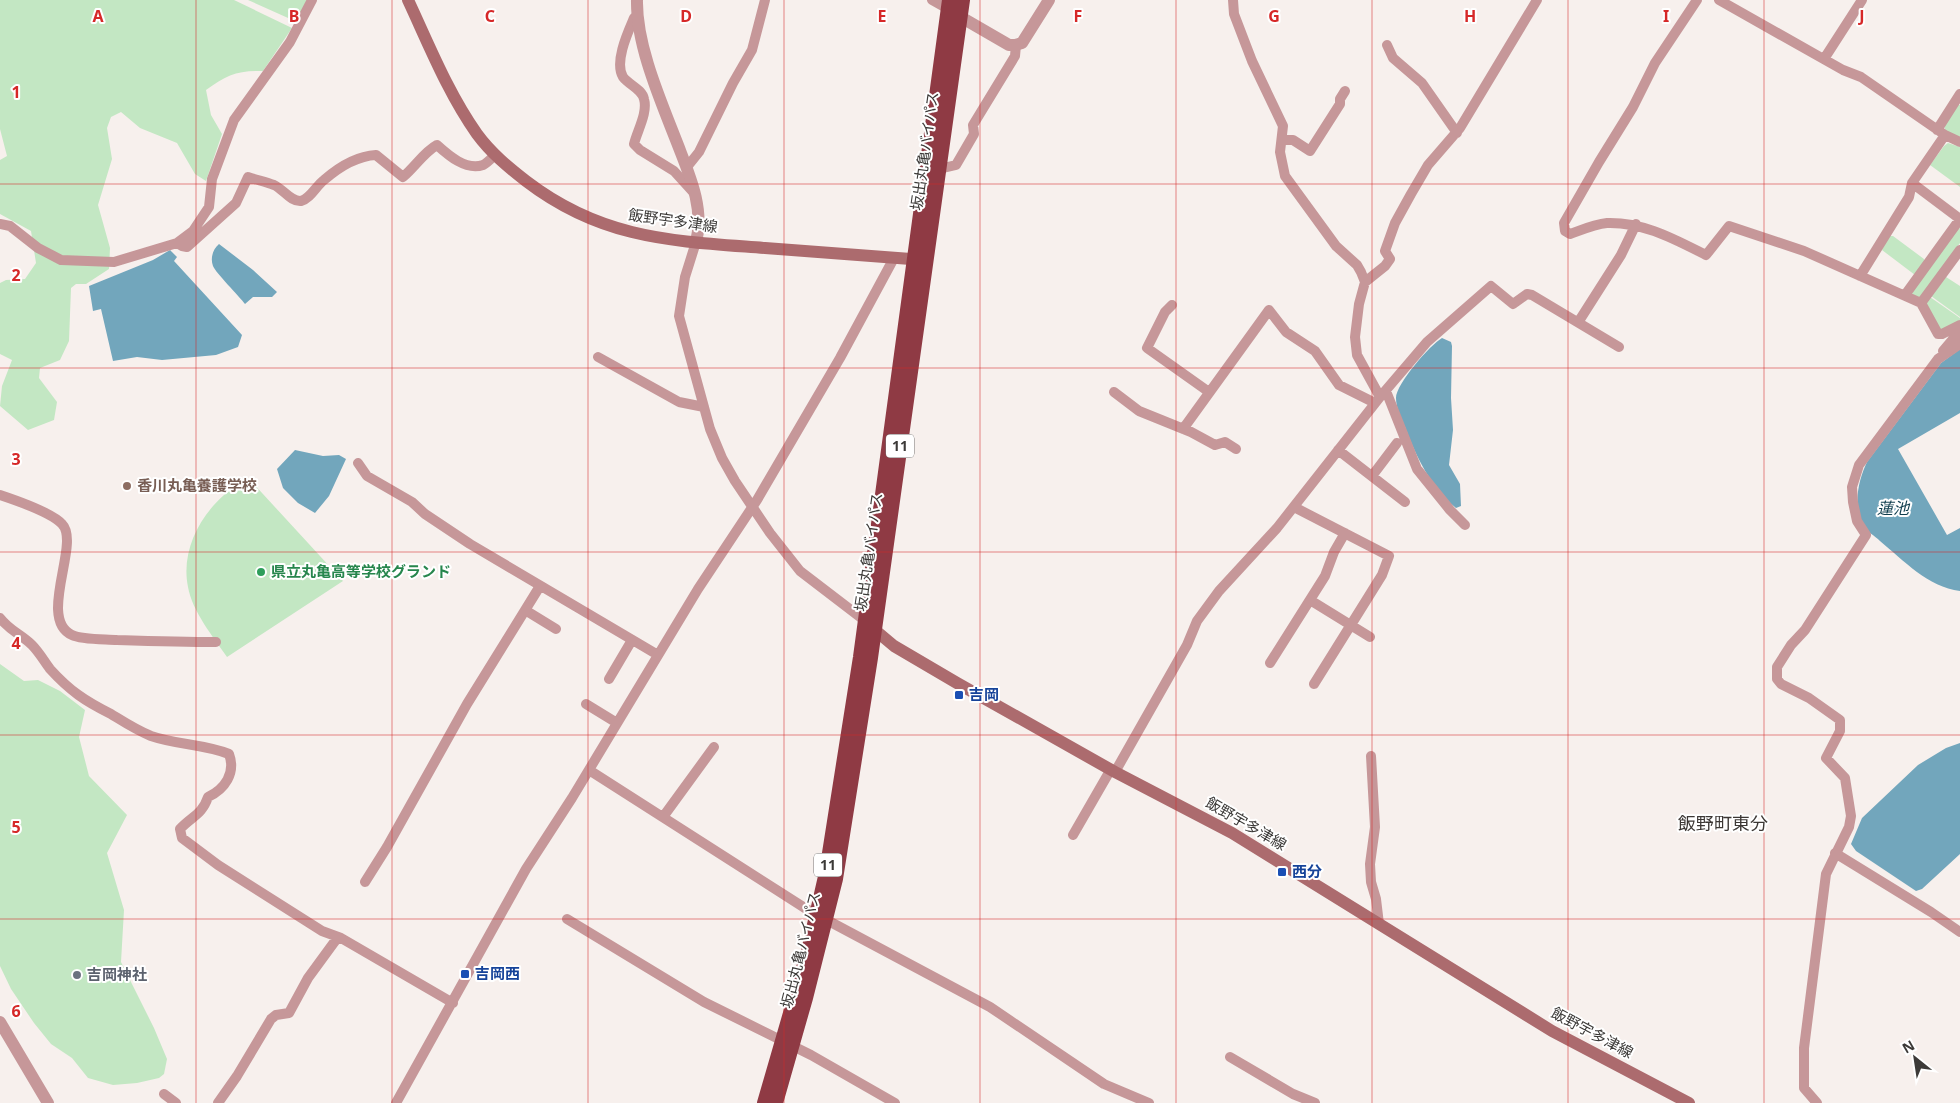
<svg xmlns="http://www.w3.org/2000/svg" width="1960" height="1103" viewBox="0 0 1960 1103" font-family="'Noto Sans','Noto Sans JP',sans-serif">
<rect width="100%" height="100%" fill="#f7f0ed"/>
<path fill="#c3e7c3" d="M0 0H234L292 28 263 71C238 70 226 75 206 90L211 115 222 134 206 181 195 174 177 143 140 128 121 112 111 117 107 128 112 159 98 205 110 248 109 269 86 284H76L71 288 69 341 60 360 40 368 39 378 57 402 54 420 28 430 0 406 2 386 12 360 0 354V283L6 280 25 279 36 263 31 231 0 214V160L7 156 0 129Z
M248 0H309L297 22Z
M1958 105H1960V138L1946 132 1944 126Z
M1948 143 1960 147V187L1930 165 1944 146Z
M1960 228V243L1921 297 1917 298 1911 294 1956 230Z
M1888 236H1893L1924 259 1925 263 1915 275 1882 250Z
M1946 277 1960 286V317L1931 296Z
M1930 297 1960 318V322L1941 331 1926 303Z
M251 481 343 581 227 657C214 638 192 611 188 587 181 553 198 518 224 495 231 489 242 485 251 481Z
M0 664 24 681 38 680 60 691 85 710 79 737 89 776 127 815 107 853 124 910 121 962 154 1028 167 1059 164 1074 159 1078 137 1083 113 1085 88 1078 72 1058 51 1044 34 1023 11 989 0 966Z"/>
<path fill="#72a6bc" d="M219 244 253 270 277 292 272 297H253L245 304C240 297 215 272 213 266 210 258 213 249 219 244Z
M170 250 177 257 174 261 242 335 238 347 216 355 162 360 137 357 113 361 101 309 93 311 89 286 153 260Z
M1442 338 1451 342 1452 346 1451 398 1453 430 1449 465 1460 484 1461 506 1456 508C1431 487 1416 457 1405 427 1401 418 1396 408 1396 398 1396 384 1430 345 1442 338Z
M1960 349V413L1898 449 1947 535 1960 528V591C1928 587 1903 560 1880 541 1875 536 1866 531 1863 525 1853 505 1858 481 1867 462L1941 363Z
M295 450 323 456 339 455 346 459 329 496 315 513 298 503 283 488 277 469Z
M1960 743V854L1922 889 1916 891 1856 851 1851 844 1862 818 1918 765 1946 748Z"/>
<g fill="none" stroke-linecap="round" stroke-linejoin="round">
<path stroke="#c69799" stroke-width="10" d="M932 0 948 9
M1233 0 1234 14 1252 61 1283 126 1280 152 1285 176 1336 246 1357 265 1361 272 1365 282 1359 304 1355 337 1357 355 1380 397
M1697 0 1655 63 1633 107 1599 162 1564 223 1565 231 1570 234C1581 230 1595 224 1607 223 1644 222 1674 239 1706 255L1729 226 1804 251 1921 303 1938 334H1942L1960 325
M1719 0 1843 70 1861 77 1945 135 1960 142
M637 16 634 18C628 32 614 62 623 77 629 85 642 89 644 99 648 113 637 131 634 144L640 150 674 171 694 193
M1387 45 1393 58 1422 83 1457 133
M1824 59 1862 0
M1937 130 1960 94
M1282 140H1293L1310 151 1340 104V99L1345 91
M687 167 699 152 733 83 752 50 765 0
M939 169 956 165 974 134 973 125 1015 56 1016 45
M1912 183 1960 219
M0 224 10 226 38 248 61 260 114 262 177 243 193 231 209 207 212 179 234 120 290 42 312 0
M696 242 685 277 679 316 710 429 722 458 735 481 770 533 800 571 864 620
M177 243 182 246 187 247 236 203 248 177C257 180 266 182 274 185 283 189 291 202 301 201 310 199 317 185 324 180 339 167 356 156 376 155L403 177C415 167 424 152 437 145 448 155 466 171 483 165 487 163 492 158 495 155
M1860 276 1909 197 1912 183 1945 135
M1365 282 1385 266 1390 259 1385 251 1395 223 1411 194 1428 165 1460 128 1537 0
M1905 295 1960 219
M1921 303 1960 250
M1172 305 1165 312 1147 348 1209 392
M1579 321 1621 255 1636 224
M1943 351 1954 338 1960 335
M598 357 679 402 704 407
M1386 391 1417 469 1450 510 1465 525
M1114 392 1139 411 1191 432 1215 445 1225 442 1236 449
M1183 429 1269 310 1286 332 1315 351 1339 385 1375 403
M1338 450 1405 502
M358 463 367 476 412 502 425 514 470 544 658 655
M1372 476 1397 443
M0 495C15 500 52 513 62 524 81 543 37 619 72 635 82 640 105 639 117 640 150 641 183 642 216 642
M1294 507 1389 556 1382 575 1314 684
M1310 600 1370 637
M525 610 556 629
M0 618C10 631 21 634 32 645 39 652 44 661 50 669 70 691 85 701 111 714 124 722 136 730 151 736 177 745 204 744 229 754 236 773 225 789 208 797 202 815 192 816 180 829L182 838 218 865 322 931 341 938 453 1003
M1270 663 1325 576 1334 552 1345 533
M609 679 632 640
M586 704 617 723
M1371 756 1375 827 1370 864 1371 882 1376 899 1379 924
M589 770 808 910 990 1007 1104 1084 1149 1103
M1115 772 1187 645 1197 621 1219 591 1277 528 1380 397 1427 342 1491 286 1513 304 1527 294 1532 295 1619 347
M663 817 714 747
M1073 835 1111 769
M1835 853 1931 912 1960 932
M365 882 387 847 467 704 540 586
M567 919 704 1002 811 1055 895 1103
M1230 1057 1293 1094 1315 1103
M164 1094 176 1103
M218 1103 237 1076 271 1019 276 1015 289 1013 308 978 338 937
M396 1103 526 869 572 798 698 589 757 500 840 358 894 258
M1817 1103 1804 1088V1048L1826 874 1849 827 1851 816 1845 778 1826 758 1840 731V720L1809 698 1781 684 1777 679V667L1791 645 1805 630 1866 535 1857 521 1853 502 1852 487 1859 465 1938 359 1960 344"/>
<path stroke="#c69799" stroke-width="12" d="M637 0C636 48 664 108 681 153 692 181 704 212 696 242
M952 12 1009 45H1015L1022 43 1049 0
M0 1022 48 1103"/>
<path stroke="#ac6b6e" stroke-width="12" d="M408 0C429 45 448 93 477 134 491 153 508 167 526 181 603 240 674 241 765 248 818 252 871 256 924 260
M869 625 894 646 957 683 1115 772 1232 833 1552 1031 1689 1103"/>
<path stroke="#8f3a44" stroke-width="14" d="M764 1103 808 951 826 872 860 657 949 0
M776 1103 806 998 836 879 871 658 963 0"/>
</g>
<path fill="none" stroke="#d62828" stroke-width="1" stroke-opacity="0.55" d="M196 0V1103M392 0V1103M588 0V1103M784 0V1103M980 0V1103M1176 0V1103M1372 0V1103M1568 0V1103M1764 0V1103M0 184H1960M0 368H1960M0 552H1960M0 735H1960M0 919H1960"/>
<circle fill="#8d6e63" stroke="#fff" stroke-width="2" cx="127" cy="486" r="5"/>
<circle fill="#2e9e5b" stroke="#fff" stroke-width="2" cx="261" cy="572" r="5"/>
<g fill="#1a4fb4" stroke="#fff" stroke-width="2">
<rect x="954" y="690" width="10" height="10" rx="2.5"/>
<rect x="1277" y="867" width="10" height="10" rx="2.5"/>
<rect x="460" y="969" width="10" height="10" rx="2.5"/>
</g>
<circle fill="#6b7280" stroke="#fff" stroke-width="2" cx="77" cy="975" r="5"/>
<g text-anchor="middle" stroke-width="4" stroke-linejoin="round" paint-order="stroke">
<g fill="#fff" stroke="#767574" stroke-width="1">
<rect x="886" y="434.5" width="28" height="23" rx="4"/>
<rect x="814" y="853.5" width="28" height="23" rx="4"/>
</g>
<g font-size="14" font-weight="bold" fill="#3c3a38">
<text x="900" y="451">11</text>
<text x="828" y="870">11</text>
</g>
<g font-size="15" fill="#3c3a38" stroke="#fff">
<text transform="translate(925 151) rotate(-82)" y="5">坂出丸亀バイパス</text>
<text transform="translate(673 221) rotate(8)" y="5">飯野宇多津線</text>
<text transform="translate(869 552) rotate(-82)" y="5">坂出丸亀バイパス</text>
<text transform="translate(1246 824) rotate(30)" y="5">飯野宇多津線</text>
<text transform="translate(801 950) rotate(-76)" y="5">坂出丸亀バイパス</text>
<text transform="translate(1592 1033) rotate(28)" y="5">飯野宇多津線</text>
</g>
<g font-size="15" font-weight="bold" fill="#785e54" stroke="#fff" text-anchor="start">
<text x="137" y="491">香川丸亀養護学校</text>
</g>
<g font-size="15" font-weight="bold" fill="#27864d" stroke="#fff" text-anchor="start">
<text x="271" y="577">県立丸亀高等学校グランド</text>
</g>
<g font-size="15" font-weight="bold" fill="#164399" stroke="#fff" text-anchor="start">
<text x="969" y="700">吉岡</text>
<text x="1292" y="877">西分</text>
<text x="475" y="979">吉岡西</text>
</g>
<g font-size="15" font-weight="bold" fill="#5b616d" stroke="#fff" text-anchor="start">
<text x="87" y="980">吉岡神社</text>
</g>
<g font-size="16" font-style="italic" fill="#103e4e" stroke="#fff">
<text x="1893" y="514">蓮池</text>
</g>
<g font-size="18" fill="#3c3734" stroke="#fff">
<text x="1723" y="830">飯野町東分</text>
</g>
</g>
<g font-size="16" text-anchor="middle" font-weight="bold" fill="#d62828" stroke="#fff" stroke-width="4" stroke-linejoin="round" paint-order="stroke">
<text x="98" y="22">A</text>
<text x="294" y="22">B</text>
<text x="490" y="22">C</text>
<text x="686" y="22">D</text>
<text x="882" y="22">E</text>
<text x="1078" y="22">F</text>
<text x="1274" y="22">G</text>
<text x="1470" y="22">H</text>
<text x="1666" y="22">I</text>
<text x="1862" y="22">J</text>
<text x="16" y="98">1</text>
<text x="16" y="281">2</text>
<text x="16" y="465">3</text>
<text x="16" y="649">4</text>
<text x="16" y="833">5</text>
<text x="16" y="1017">6</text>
</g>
<g transform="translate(1915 1058) rotate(330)" stroke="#ffffff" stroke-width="4" paint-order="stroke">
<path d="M0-4L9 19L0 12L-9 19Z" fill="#3c3a38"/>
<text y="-8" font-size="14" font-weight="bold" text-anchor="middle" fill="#3c3a38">N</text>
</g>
</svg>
